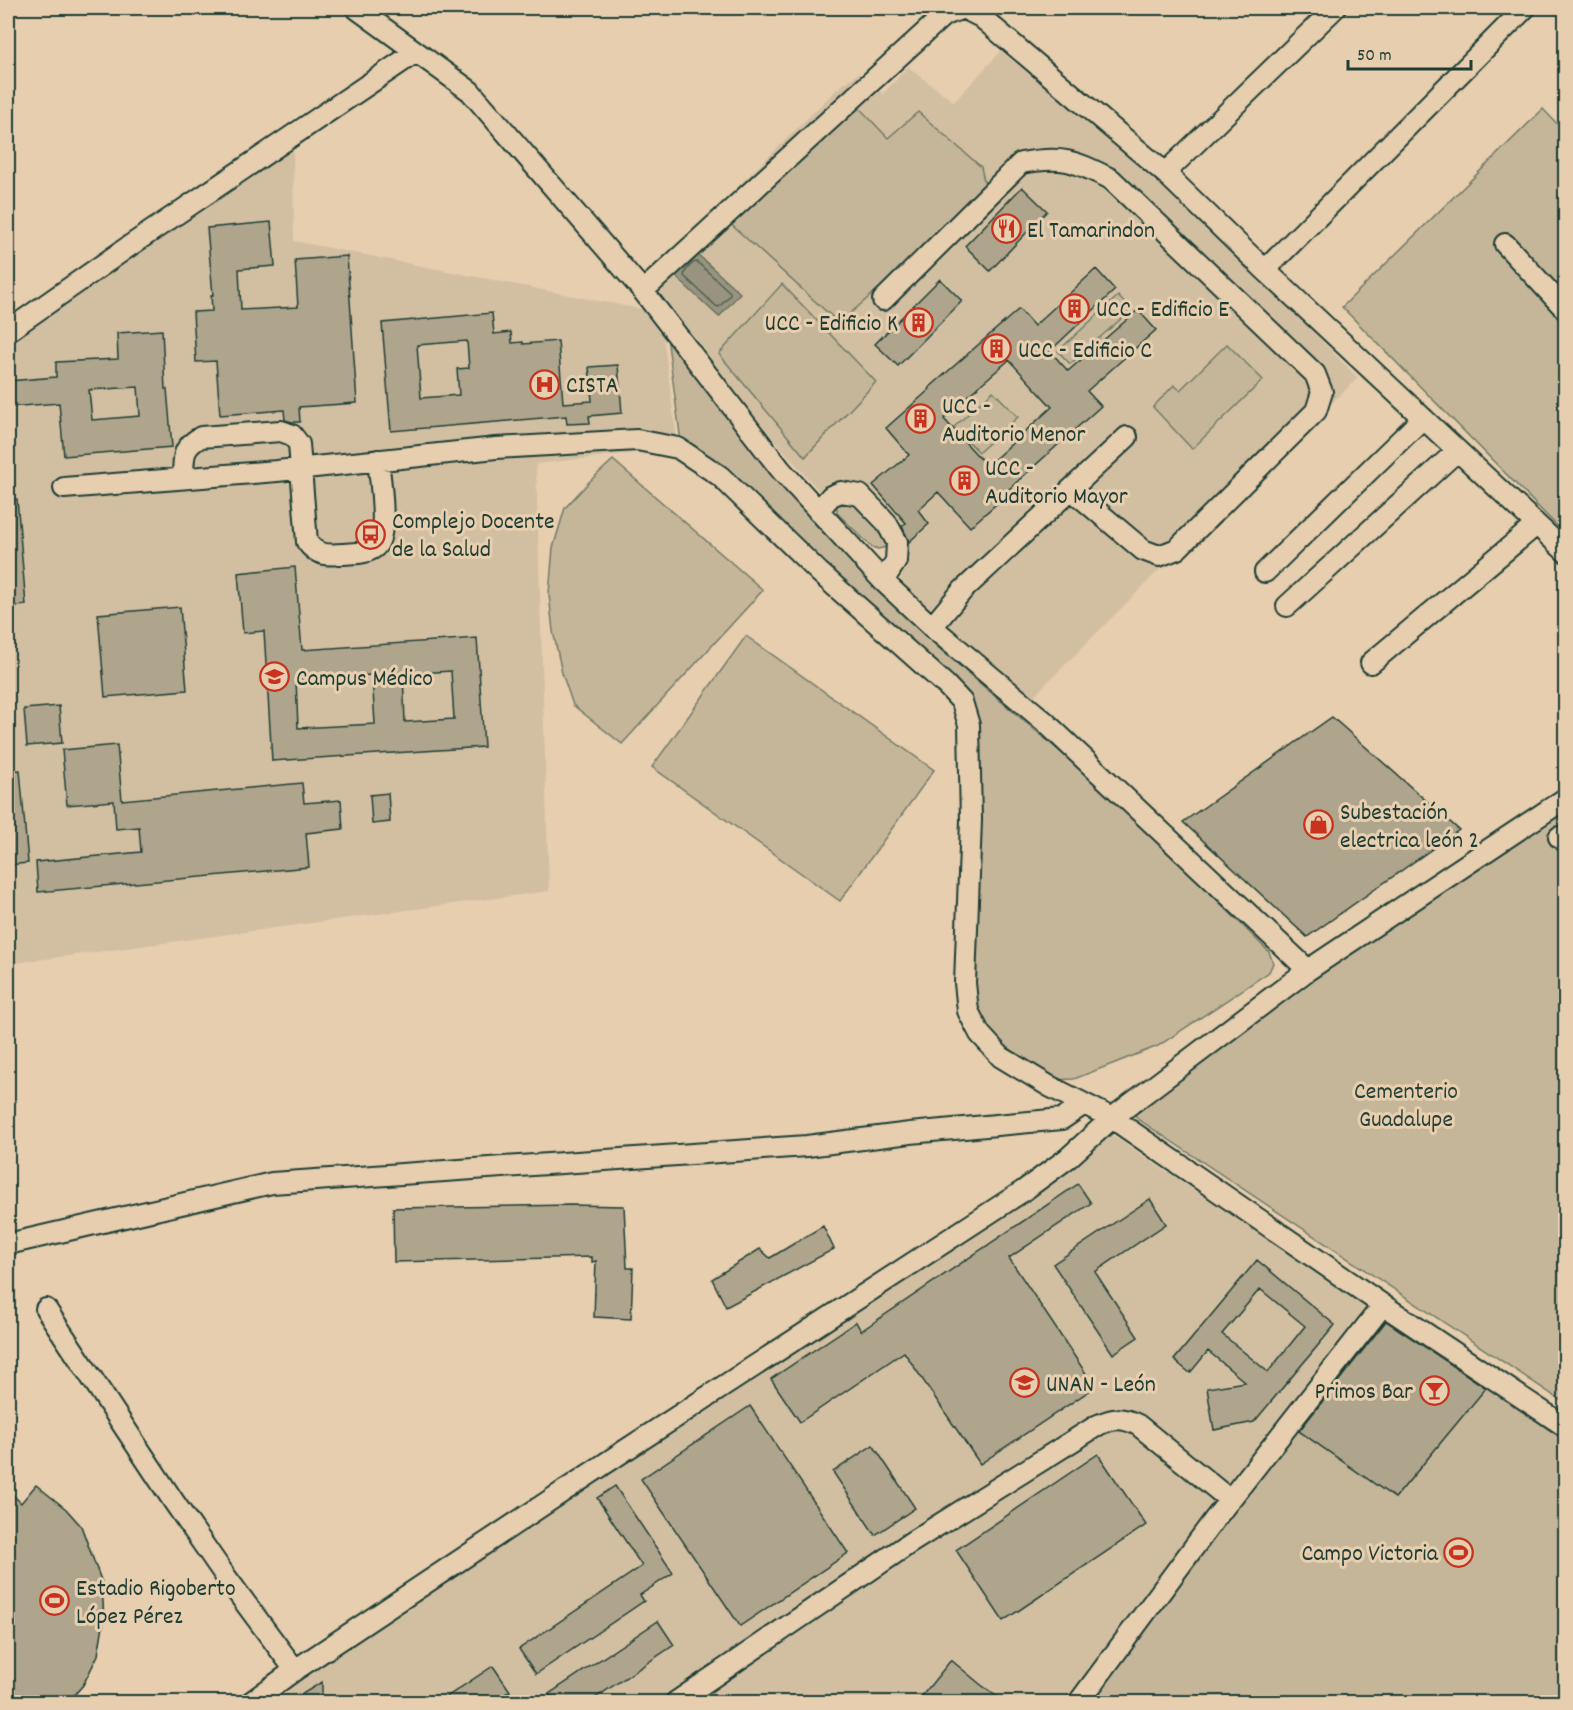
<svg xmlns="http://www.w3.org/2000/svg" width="1573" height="1710" viewBox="0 0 1573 1710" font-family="Dekko,sans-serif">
<rect width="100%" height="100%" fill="#e6ceaf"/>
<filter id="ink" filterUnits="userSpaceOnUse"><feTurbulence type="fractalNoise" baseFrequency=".0167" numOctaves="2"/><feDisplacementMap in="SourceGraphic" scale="12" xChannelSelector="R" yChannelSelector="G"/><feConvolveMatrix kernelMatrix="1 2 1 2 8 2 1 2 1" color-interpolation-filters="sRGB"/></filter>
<g filter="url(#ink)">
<path fill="#d2bfa2" d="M1001 51 1161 180 1258 275 1358 378 1204 525 1031 699 929 612 901 580 907 548 889 515 869 495 848 483 821 493 643 291 691 233 837 89 859 73 883 94 908 67 954 102Z
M293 146 294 241 660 313 678 448 536 464 549 891 8 964V344Z
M1102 1128 1377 1313 1079 1702H251Z"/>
<path fill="#c5b69a" stroke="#727a67" stroke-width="1.5" d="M847 95 888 138 918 112 981 167 987 195 839 323 725 219Z
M1543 109 1565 132V534L1342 307Z
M782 284 876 382 805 457 719 354Z
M1118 296 1131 310 1070 364 1058 351Z
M667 336 767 456 812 521 942 651 1071 761 1168 851 1269 952 1273 963 1269 972 1158 1046 1074 1079 1053 1080 984 1030 975 1003 977 719 681 442Z
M1227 344 1263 380 1192 449 1153 407 1174 385 1180 390Z
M993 391 1018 417 979 452 954 427Z
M613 460 763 590 622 744 573 705 562 673 553 631 549 594 553 548 565 508 590 481Z
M853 498 889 540 886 547 878 549 872 547 837 513V504L843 499Z
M746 636 934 770 840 901 652 767Z
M1565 809V1403L1138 1119 1127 1104Z
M1487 1386 1565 1441V1702H1083L1294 1427 1395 1498Z"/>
<path fill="#98947f" stroke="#687161" stroke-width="1.5" d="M695 252 740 293 719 317 674 275Z"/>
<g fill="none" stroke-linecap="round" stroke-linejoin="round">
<path stroke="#4f6052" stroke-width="1.5" d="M697 262 730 292V295L719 307 716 306 684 276C684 271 692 262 697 262Z"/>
</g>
<path fill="#afa58c" stroke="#1f3d34" stroke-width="1.5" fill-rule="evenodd" d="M1022 187 1047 211 990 271 965 246Z
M271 222 275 266 239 269 241 310 298 307 295 260 347 256 357 403 299 407 300 422H292L285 420 284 410 220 415 216 361 196 362 193 312 212 311 211 295H213L207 228Z
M1096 269 1115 290 1050 351 1068 371 1138 310 1156 330 1087 391 1101 406 1008 490 1010 492 970 527 938 492 918 510 929 524 909 542 902 526 906 523 873 485 909 455 886 428 930 389 929 388 1019 309 1034 326ZM1009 360 1052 407 987 466 944 419 950 413 949 412Z
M940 279 962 301 898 366 875 344Z
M492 313 494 334 511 332 512 343 523 342V344L558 341 563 403 592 401 589 367 618 365 622 413 589 416 590 423 567 424 566 416 391 431 382 323ZM467 341 469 368 457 369 459 395 421 398 417 345Z
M162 330 165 389H167L172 447 64 456 59 403 8 407V381L56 377V362L118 359 117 333ZM138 387 140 416 92 420 89 390Z
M17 499 26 605 8 607V500Z
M295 567 302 650 477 638 484 747 272 761 264 631 243 633 238 573ZM451 671 454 719 405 722 403 674ZM372 675 375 724 298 728 296 679Z
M180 607 187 690 105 697 98 614Z
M59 706 62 743 27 746 24 709Z
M1332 717 1459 830 1307 937 1183 822Z
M117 745 122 800 302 783 304 803 341 800 343 829 306 833 309 867 38 892 36 862 141 852 139 827 116 829 114 801 67 805 62 750Z
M20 770 28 863 8 865V771Z
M388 793 390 822 372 824 370 795Z
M1078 1184 1091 1203 1009 1258 1095 1387 980 1464 904 1352 800 1422 771 1379 856 1322 861 1331Z
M1150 1199 1166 1224 1095 1272 1138 1337 1113 1354 1053 1264Z
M570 1205 624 1206 627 1268H633L631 1319 594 1317 596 1261 592 1262V1257L394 1262 393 1208Z
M823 1226 834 1249 726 1307 712 1279 760 1249 770 1258Z
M1257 1260 1335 1325 1254 1422 1214 1430 1207 1388 1245 1382 1208 1351 1190 1373 1174 1360ZM1260 1289 1305 1326 1268 1372 1222 1334Z
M1386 1321 1486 1388 1395 1498 1299 1431Z
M750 1406 848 1553 740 1626 641 1479Z
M873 1445 915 1508 875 1535 833 1472Z
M1098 1454 1146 1525 1003 1621 956 1550Z
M36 1485 66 1509 81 1526 102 1583 104 1620 98 1655 83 1685 68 1702H8V1632L13 1616V1601L8 1588V1490L21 1503Z
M615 1486 673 1573 640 1595 644 1601 536 1674 519 1649 642 1566 597 1498Z
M658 1621 674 1645 589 1702H555L549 1694Z
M951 1660 980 1684 1004 1702H917Z
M493 1666 510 1691 493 1702H439Z
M322 1682V1702H289Z"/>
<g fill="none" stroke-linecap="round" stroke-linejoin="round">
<defs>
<path id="minor" d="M356 8 470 91 643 291 781 470 883 581 932 627 1044 721 1308 970
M1165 173 1335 8
M1505 244 1566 310
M1265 270 1525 8
M643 291 944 15 963 8 981 17 1165 173 1265 270 1566 552
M883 300 1021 163C1064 155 1074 161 1111 179L1315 374 1322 392 1316 411 1177 549 1159 556 1143 550 1072 490
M8 331 128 247 416 52
M183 478C184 457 181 448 201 437L281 431 292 435 299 444 307 542C317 556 327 555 344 554 355 553 366 554 375 547 389 535 380 478 378 460
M64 488 277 471 496 448 637 440 678 448 720 476 819 572 946 685 962 702 969 725 971 820 965 983 968 1011 980 1034 1001 1057 1049 1086 1112 1118 1383 1305 1566 1427
M818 511 831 496 841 492 860 495 886 522 897 542 896 561 883 581
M1265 572 1423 418
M1287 606 1457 451
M932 627 962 591 1127 437
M1371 663 1536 525
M1559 837 1566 842
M8 1244 272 1183 807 1146 910 1133 1062 1119 1084 1104
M46 1309 174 1502 226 1577 295 1670
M251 1702 295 1670 621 1453 1023 1191 1068 1158 1112 1118 1308 970 1566 798
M676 1702 910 1543 1098 1425C1113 1418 1122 1417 1138 1425L1230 1500
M1079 1702 1214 1520 1383 1305"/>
</defs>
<use href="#minor" stroke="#1f3d34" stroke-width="24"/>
<use href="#minor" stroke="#e6ceaf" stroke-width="20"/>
</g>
</g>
<defs>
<symbol id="restaurant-ring" viewBox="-11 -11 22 22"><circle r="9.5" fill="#e6ceaf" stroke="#c8321e" stroke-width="1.5"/><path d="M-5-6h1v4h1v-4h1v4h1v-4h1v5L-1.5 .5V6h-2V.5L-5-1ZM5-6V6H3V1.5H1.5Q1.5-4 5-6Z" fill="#c8321e"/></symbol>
<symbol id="building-ring" viewBox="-11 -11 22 22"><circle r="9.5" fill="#e6ceaf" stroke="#c8321e" stroke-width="1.5"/><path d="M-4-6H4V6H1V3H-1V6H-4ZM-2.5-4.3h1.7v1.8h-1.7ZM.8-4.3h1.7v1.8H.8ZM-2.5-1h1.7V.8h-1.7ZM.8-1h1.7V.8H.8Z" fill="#c8321e"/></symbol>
<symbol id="hospital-ring" viewBox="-11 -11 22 22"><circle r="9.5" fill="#e6ceaf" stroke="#c8321e" stroke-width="1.5"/><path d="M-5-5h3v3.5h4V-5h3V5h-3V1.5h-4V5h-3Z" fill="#c8321e"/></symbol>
<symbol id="bus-ring" viewBox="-11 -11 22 22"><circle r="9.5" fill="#e6ceaf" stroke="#c8321e" stroke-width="1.5"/><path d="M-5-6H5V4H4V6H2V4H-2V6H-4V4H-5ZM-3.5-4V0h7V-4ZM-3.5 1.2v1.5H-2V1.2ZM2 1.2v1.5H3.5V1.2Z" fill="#c8321e"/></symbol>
<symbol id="university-ring" viewBox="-11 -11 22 22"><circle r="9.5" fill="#e6ceaf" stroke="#c8321e" stroke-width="1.5"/><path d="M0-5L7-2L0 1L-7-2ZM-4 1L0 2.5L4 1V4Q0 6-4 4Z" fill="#c8321e"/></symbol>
<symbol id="shop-ring" viewBox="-11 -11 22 22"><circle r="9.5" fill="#e6ceaf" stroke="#c8321e" stroke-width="1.5"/><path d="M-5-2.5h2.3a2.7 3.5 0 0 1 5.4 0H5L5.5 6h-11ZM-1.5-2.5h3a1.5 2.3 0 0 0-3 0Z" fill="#c8321e"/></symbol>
<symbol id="bar-ring" viewBox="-11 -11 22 22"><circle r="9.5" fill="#e6ceaf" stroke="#c8321e" stroke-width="1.5"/><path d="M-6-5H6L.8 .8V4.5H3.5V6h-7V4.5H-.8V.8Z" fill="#c8321e"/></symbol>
<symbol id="stadium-ring" viewBox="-11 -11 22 22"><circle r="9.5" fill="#e6ceaf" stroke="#c8321e" stroke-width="1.5"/><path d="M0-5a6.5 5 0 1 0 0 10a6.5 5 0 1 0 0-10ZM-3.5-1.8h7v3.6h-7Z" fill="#c8321e"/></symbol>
</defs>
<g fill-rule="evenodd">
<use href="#restaurant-ring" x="990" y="212" width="33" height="33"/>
<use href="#building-ring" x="1058" y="292" width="33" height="33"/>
<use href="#building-ring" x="902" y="306" width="33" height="33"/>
<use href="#building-ring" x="980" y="332" width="33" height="33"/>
<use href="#hospital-ring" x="528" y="368" width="33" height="33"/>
<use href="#building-ring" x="904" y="402" width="33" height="33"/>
<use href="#building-ring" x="948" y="464" width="33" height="33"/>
<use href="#bus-ring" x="354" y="518" width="33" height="33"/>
<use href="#university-ring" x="258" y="660" width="33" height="33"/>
<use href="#shop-ring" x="1302" y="808" width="33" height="33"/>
<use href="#university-ring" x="1008" y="1366" width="33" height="33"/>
<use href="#bar-ring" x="1418" y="1374" width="33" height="33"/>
<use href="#stadium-ring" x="1442" y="1536" width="33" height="33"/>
<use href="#stadium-ring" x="38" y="1584" width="33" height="33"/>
</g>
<g text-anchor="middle" stroke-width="6" stroke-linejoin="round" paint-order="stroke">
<g font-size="24" fill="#1f3d34" stroke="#e6ceaf" text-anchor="start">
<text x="1027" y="237">El Tamarindon</text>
<text x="1096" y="316">UCC - Edificio E</text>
<text x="898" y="330" text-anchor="end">UCC - Edificio K</text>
<text x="1018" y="357">UCC - Edificio C</text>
<text x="566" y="392">CISTA</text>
<text x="942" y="413">UCC -<tspan x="942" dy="28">Auditorio Menor</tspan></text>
<text x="985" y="475">UCC -<tspan x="985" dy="28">Auditorio Mayor</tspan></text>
<text x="392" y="528">Complejo Docente<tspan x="392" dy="28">de la Salud</tspan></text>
<text x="296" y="685">Campus Médico</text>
<text x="1340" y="819">Subestación<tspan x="1340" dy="28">electrica león 2</tspan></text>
<text x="1046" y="1391">UNAN - León</text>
<text x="1413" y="1398" text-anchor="end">Primos Bar</text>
<text x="1438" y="1560" text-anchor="end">Campo Victoria</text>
<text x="76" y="1595">Estadio Rigoberto<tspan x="76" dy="28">López Pérez</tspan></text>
</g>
<g font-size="24" fill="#274339" stroke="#e6ceaf">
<text x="1406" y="1098">Cementerio<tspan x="1406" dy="28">Guadalupe</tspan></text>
</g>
</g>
<rect width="1573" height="1710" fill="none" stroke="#e6ceaf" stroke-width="30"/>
<rect x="15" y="15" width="1543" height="1680" fill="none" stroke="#1f3d34" stroke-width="2" filter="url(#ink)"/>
<path d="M1348 60v9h123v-9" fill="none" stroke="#1f3d34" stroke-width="3"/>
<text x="1357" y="60" font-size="18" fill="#1f3d34" stroke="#e6ceaf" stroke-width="4.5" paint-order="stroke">50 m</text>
</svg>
